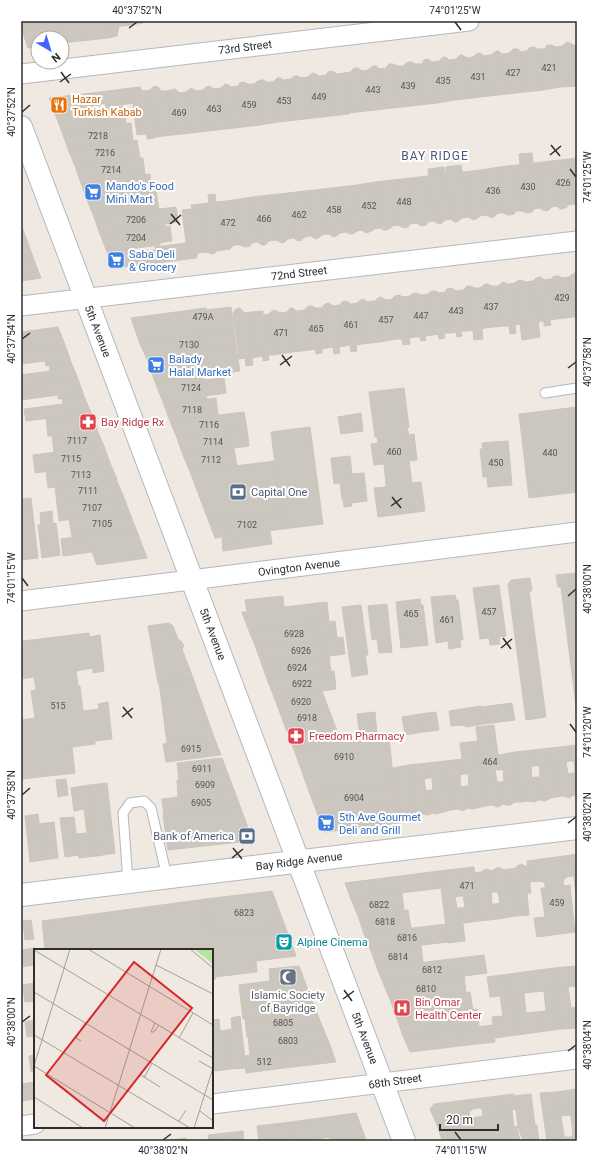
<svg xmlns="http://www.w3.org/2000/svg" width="598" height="1162" viewBox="0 0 598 1162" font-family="Roboto,sans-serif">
<rect width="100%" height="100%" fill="#efe9e1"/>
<path fill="#cbc7bf" stroke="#cbc5ba" d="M21 21H68L21 27Z
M68 21H106L108 38 62 43V38H38V46L28 48 21 27Z
M106 21H123L124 26H119L117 36 108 38Z
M123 21H143V23L124 26Z
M567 42 572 44 573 45 577 86 560 87 555 47 562 46Z
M547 45H552L555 47 560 87 543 90 538 49H545Z
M573 45H577V78Z
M533 47 538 49 543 90 525 92 520 52 527 51 529 48Z
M513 49H518L520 52 525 92 507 94 502 54 509 53Z
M496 51H499L502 54 507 94 489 96 484 56 491 55Z
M478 53 482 54 484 56 489 96 472 98 467 58 473 57Z
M460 55H462L467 58 472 98 454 100 449 60 456 59Z
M443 57 447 58 449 60 454 100 437 103 432 62 439 61Z
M426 59H428L432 62 437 103 420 105 415 64H422L424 60Z
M408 62H412L415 64 420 105 402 107 397 66H404L405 64Z
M389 64H393L397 66 402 107 384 109 379 69 386 68Z
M373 66H376L379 69 384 109 366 111 362 71 368 70Z
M355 68H358L362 71 366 111 349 113 344 73 351 72 353 69Z
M332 71 337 74 344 73 349 114 331 116 326 75 328 72Z
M314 73 319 76 326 75 331 116 313 118 308 77 311 74Z
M294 76H298L301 78 308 77 313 118 296 120 291 79Z
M277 78H281L283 80 291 79 296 120 278 122 273 82Z
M261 80H264L266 82H273L278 122 260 125 255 84 256 82Z
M243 82 248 84H255L260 125 243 127 238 86 240 83Z
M225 84 229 85 231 87 238 86 243 127 226 129 221 88Z
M156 86 159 88 161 91H167L172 135 155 137 150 90 153 87Z
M209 86 214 89 221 88 226 129 208 131 203 90 206 87Z
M140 87 142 91 150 90 155 138 147 139V134L137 135 131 88Z
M131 88 133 103 106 107 105 103 101 104 100 92Z
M191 88 196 91 203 90 208 131 191 133 186 92Z
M175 89 180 93 186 92 191 133 172 135 167 91Z
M100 92 101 105 72 109 73 112 55 114 49 98Z
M124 106 126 124 62 132 55 114Z
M131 123 133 141 68 149 62 132Z
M137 140 140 158 75 166 68 149Z
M532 153 533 163H535L540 208 534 209 532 212 526 213 522 211 517 165H520L519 154Z
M140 158H143L145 175 81 183 75 166Z
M577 158V206L574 204 569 159Z
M569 159 574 204 568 205 567 207 563 209H560L557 206 551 161Z
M551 161 557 206 551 207 549 210 546 211 543 210 540 208 535 163Z
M461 165 462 172H463L469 217 462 218 457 222H454L451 219 445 174H446V167Z
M517 165 522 211H516L514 214 510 215H507L504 213 499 167Z
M444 167 451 219 445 220 442 223 439 224 434 221 428 169Z
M499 167 504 213H498L493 218 490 217 486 215 481 170Z
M481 170 486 215 480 216 478 218 473 220 469 217 463 172Z
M150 174 152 192 87 200 81 183Z
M428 176 434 221 428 222 426 225 422 226 416 223 411 178Z
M411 178 416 223 410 224 408 227 404 228 398 225 393 180Z
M393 180 398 225 392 226 391 228 387 230H384L380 228 375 182Z
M375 182 380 228 374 229 372 231 366 233 362 230 357 185Z
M357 185 362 230 357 231 353 234H350L346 232 340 187Z
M340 187 346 232 340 233 335 237 332 236 328 234 323 189Z
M323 189 328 234 322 235 320 237 316 239 310 236 305 191Z
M156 191 159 210 94 217 87 200Z
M305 191 310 236 305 237 300 241 296 240 294 238 288 193Z
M288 193 294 238 287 239 285 242 282 243 276 240 270 195Z
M215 194 216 202H217L223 250 216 251 215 253 212 254 206 252 200 204 209 203 208 195Z
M270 195 276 240 269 241 265 245H261L258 242 252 197Z
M252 197 258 242 252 243 250 246 245 247 240 245 234 200Z
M234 200 240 245H234L230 249 223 250 217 202Z
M200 204 206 252 198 253 196 258 188 259 182 210 192 209 191 205Z
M176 207 178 222 165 224V226L100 234 94 217Z
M21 225 27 240 21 241Z
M170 226 172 241 160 243V245L107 252 100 234Z
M27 240 34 260 21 261V241Z
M186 243 188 259 157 263 155 247Z
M127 249 128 253 155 250 157 263 113 268 107 252Z
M34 260 41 278 21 281V261Z
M574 273 577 274V317H574L569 277Z
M554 276H558L562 278 569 277 574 317 556 319 551 279Z
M540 277 545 280 551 279 556 319 550 320 551 325 544 326V321L538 322 533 281 536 278Z
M522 280 525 282 533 281 540 337 522 340 515 283 517 281Z
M503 282 508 284 515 283 520 324 515 325 516 333 510 334 509 326H503L498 286Z
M485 284H488L491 286H498L503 326 485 328 480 288Z
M467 286H471L474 288H480L485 328 482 329 483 339 474 340 473 330 468 331 463 290Z
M452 288 456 291 463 290 468 331H461L462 336 457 337 456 332 450 333 445 292 447 289Z
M431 291H435L439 293 445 292 450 333H444L445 338 439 339 438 334 433 335 428 294Z
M416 293 421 295 428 294 433 335 425 336 426 340 421 341 420 337H415L410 296 412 294Z
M398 295 404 297 410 296 415 337 409 338 410 344 403 345 402 339H397L392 299 395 296Z
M378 298 381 297 386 300 392 299 397 339 380 342 375 301Z
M362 299 365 300 367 302 375 301 380 342 362 344 357 303Z
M345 301 348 302 351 304 357 303 362 344 356 345 357 351 351 352 350 345 345 346 340 305 342 302Z
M329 303 333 306 340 305 345 346 339 347 340 353 334 354 333 347 327 348 322 308 325 304Z
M309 306H312L315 308H322L327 348 322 349V353L316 354 315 349 310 350 305 310 306 308Z
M231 307 234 331 140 344 131 318 206 308V310Z
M239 308 242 310 244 313 251 312 257 357 252 358 253 365 246 366 245 358 239 359 233 313 235 310Z
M290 308H293L296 311 305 310 310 350 292 352 287 312Z
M275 310 280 313 287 312 292 352 274 355 269 314 272 311Z
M263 311V315L269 314 274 355H268L269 360 263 361V356L257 357 251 312Z
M58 327 65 345 21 351V332Z
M234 331 236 347 147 359 140 344Z
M65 345 71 362 46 366 45 361 21 364V351Z
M236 347 240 371 155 382 147 359Z
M71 362 78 379 21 387V375L50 371 49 365Z
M203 376 204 380 224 378 226 393 206 396 207 400 164 405 155 382Z
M78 379 84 396 58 399V395L21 400V387Z
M404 388 409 427 407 428 409 435 414 434 417 460 409 461 412 483 421 482 425 511 378 517 374 488 386 487V485L384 464 374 465 371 444 378 443 377 437H375L369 392Z
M84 396 91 413 26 421 24 409 63 404 62 399Z
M216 398 218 415 170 421 164 405Z
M577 407V492L529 498 519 414Z
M244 412 247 429 177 438 170 421Z
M91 413 97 430 48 436 46 419Z
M361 413 363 431 341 434 338 417Z
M310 427 323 524 283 529 271 432Z
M247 429 249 446 183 455 177 438Z
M97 430 104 446 54 453 52 436Z
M508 441 512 485 488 487 487 477H483L480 449H483L482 443Z
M104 446 110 463 35 473 33 455Z
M234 448 237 466 190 472 183 455Z
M350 456 352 474 364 473 367 501 351 503 352 506 344 507 343 499H342L340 483 334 484 331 458Z
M274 461 281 512 209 522 190 472Z
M110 463 117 479 48 488 46 471Z
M116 479 123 495 57 504 55 487Z
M123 495 129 511 59 521 57 504Z
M31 498 38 558 21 560V499Z
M52 511 53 524 56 523 60 555 42 558 38 525H41L40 513Z
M129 511 136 529 72 537 69 519Z
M281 512 283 529 215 538 209 522Z
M136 529 147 558 97 565 92 552 63 556 61 539Z
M270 531 272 544 223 551 222 538Z
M576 573 577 574V714L561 587H558L556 575Z
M530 578 532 591H529L546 717 526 720 508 584 511 580Z
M499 585 506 636 499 637 500 644 490 645 489 638 480 639 473 588Z
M455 595 456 600H458L463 640H460L461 647 449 649 448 641 436 643 431 597Z
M283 596 284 607 327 602 329 622 249 631 242 612H247L245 600Z
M420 599 421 605H423L428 645 401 648 396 602Z
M387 604 392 652 379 653 377 639 372 640 368 606Z
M361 605 368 655H365L368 674 352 677 342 607Z
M335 621 337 638 256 648 249 631Z
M169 623 173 626 178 639 181 641 184 646 182 649 193 678 158 683 148 626Z
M89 633V637L100 635 104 671 93 673V668L76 671 78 686H80L83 711 99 709 98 704 108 702 112 739 95 741V744L72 747 75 773 22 779 21 720 35 718 31 691 36 690 34 677 21 679V646H23V641Z
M343 637 345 654 329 656 262 665 256 648Z
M329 656 331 671 267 679 262 665Z
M334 671 336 689 322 691 274 697 267 679Z
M193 678 214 737 167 743 159 682Z
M322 691 328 707 280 713 274 697Z
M512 703 515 720 484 724 481 707Z
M481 706 484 724 465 727V725L451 726 449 711Z
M328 707 334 723 286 729 280 713Z
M375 712 377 735 360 736 357 714Z
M436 712 439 730 423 732 420 714Z
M420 714 423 732 405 735 402 717Z
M334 723 341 741 293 747 286 729Z
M494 725 500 770H495L497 782H501L503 804 498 807 492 805 486 806 476 727Z
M214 737 221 755 166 762 163 744Z
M389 738 394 784 310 794 293 747 353 739 354 742Z
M478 741 486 806 472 809 468 808 466 786H469L468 774H464L460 743Z
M577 745V796L574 795 572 773H575L574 761H570L569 746Z
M569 746 570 761 566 762 568 774 572 773 574 795 569 798 563 796 556 797 550 748Z
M550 748 556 797 551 798 545 801 541 800H539L536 777H540L539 765 535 766 533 750Z
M533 750 535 766H531L532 778 536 777 539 800 534 802 528 801 521 802 515 752Z
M515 752 521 802H515L510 805H506L503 804 501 782 504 781 503 769 500 770 498 755Z
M222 758 228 774 179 780 177 763Z
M462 759 464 774 460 775 461 787 466 786 468 808 463 811 458 809 451 810 445 761Z
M445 761 451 810 436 814 433 813 430 790H433L432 778H429L427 763Z
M427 763 429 778 424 779 426 791 430 790 433 813 428 815 423 814 415 815 409 765Z
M409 765 415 820 399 823 392 768Z
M228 774 234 790 178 797 177 780Z
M66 779 68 795 58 797 56 780Z
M107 783 115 853 97 856 89 785Z
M394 784 397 803 317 813 310 794Z
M89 785 97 856 79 858 76 834 87 833 84 809 74 811 71 788Z
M234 790 240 806 164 815 162 799Z
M397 803 399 823 325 832 317 813Z
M240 806 251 836 250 839 249 841 168 850 163 815Z
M38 814 43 860 30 862 25 816Z
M74 817 79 855 65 857 60 818Z
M54 822 58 858 43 860 39 824Z
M577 854V901L571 855Z
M571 855 574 876 566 877 563 881 564 886 570 885 575 932 537 937 534 918 545 917 541 888H545V883L541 881 529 882 527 861Z
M521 864 528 867 531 893H527L529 915 516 916 510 869 516 868 517 866Z
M474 867 480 921 463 923 461 908 465 907 463 896H460L457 869Z
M498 867 504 870 510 869 516 916 498 919 496 904 500 903 498 892H495L492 871Z
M457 869 460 896 455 897 457 908H461L465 941 448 943 439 871Z
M486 869 492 871 495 892 491 893 492 904H496L498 919 480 921 474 873 481 872Z
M439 871 442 888 351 899 345 883Z
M272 891 285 926 210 935 206 899Z
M402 892 404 911 358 916 351 899Z
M206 899 210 935 285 926 296 956 256 961 257 972 215 977 216 979H212V950H45L42 921Z
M408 910 411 928 364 934 358 916Z
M31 920 34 939 25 940 23 921Z
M446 924 448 942 371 951 364 934Z
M421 945 423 962 377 968 371 951Z
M35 948V956L21 958V950Z
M484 955 487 973 464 976 384 985 377 968Z
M35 956V965L21 967V958Z
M299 966 316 1011 243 1019 239 985 270 981 269 969Z
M576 966 577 986 568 987 571 1008 577 1007V1028L561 1029 554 968Z
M554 968 561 1029 539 1032 536 1012 546 1011 544 991 534 992 531 971Z
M531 971 534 992 524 993 526 1013 536 1012 539 1032 517 1035 509 974Z
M509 974 517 1035 495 1038 492 1017 503 1016 500 996 490 997 487 977Z
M464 975 466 993 391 1002 384 985Z
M35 983V992L24 994 22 985Z
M35 992V1001L25 1002 24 994Z
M470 992 473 1010 397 1019 391 1002Z
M477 1009 479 1026 403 1036 397 1019Z
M316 1011 323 1028 247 1037 245 1019Z
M240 1016 246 1068 231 1069 226 1030 232 1029 231 1018Z
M219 1019 220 1031 226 1030 231 1069 215 1071 212 1044V1020Z
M35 1020V1028L26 1029 25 1022Z
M493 1025 495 1042 460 1046 458 1029Z
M35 1028V1036L27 1037 26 1029Z
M323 1028 330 1045 250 1055 248 1037Z
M458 1029 460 1046 410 1052 403 1036Z
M330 1045 336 1062 284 1068 282 1051Z
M282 1051 284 1068 246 1073 244 1056Z
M35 1055V1063L30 1064 29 1056Z
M35 1063V1072H31L30 1064Z
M35 1082V1099L21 1101V1084Z
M576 1089 577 1141H565L564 1137H572L573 1134 571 1116 569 1115 560 1116 557 1092Z
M557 1092 565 1141H547L540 1093Z
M514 1094 516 1109 483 1116 482 1109 479 1108 473 1109 469 1112 471 1118 437 1125 430 1109 434 1104Z
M531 1094 535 1125H537L539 1141H523L518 1126 514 1096Z
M512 1110 514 1127 442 1140 437 1125Z
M356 1113 365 1137 344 1141H330L329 1137 311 1141H293L291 1122Z
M291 1122 293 1141H259L257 1126Z
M517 1126 520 1141 442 1140 514 1127Z
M243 1131 244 1141H227L226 1133Z
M226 1133 227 1141H209L208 1135Z
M365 1137 366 1141H344Z
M186 1138V1141H169V1140Z"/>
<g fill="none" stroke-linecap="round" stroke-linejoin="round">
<defs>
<path id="lane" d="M545 393 577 388
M128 882 123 813 130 803 144 801 151 808 167 877"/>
<path id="street" d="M21 74 469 21
M21 306 577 241
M21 601 577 532
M212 1104 577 1059
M21 1126 35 1124"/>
<path id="secondary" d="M21 127 404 1141
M21 895 577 828"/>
</defs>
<use href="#lane" stroke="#b4b7c1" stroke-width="11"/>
<use href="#street" stroke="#b4b7c1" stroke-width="21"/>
<use href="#secondary" stroke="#b4b7c1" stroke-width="24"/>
<use href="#lane" stroke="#fff" stroke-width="9"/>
<use href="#street" stroke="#fff" stroke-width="19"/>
<use href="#secondary" stroke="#fff" stroke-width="22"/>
</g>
<path fill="none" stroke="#2e2e2e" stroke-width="1.5" d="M455 22 461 30M129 28 137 22M61 72 69 83M60 82 71 74M22 112 30 105M551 145 560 156M550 155 561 146M570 169 576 177M171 214 180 225M170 224 181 215M22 339 30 333M282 355 290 366M280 365 292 356M568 368 576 362M392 497 401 508M391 506 402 498M22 578 28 586M568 596 576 589M503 638 511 649M501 648 512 639M123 707 132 718M122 717 133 708M570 724 576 732M22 795 30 788M568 823 576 817M233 848 242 859M232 858 243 849M344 990 352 1001M343 999 354 991M22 1022 30 1016M568 1051 576 1045M455 1132 461 1140M163 1140 171 1134"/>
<defs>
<symbol id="restaurant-square" viewBox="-11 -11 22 22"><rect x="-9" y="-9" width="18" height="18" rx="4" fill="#e8710a" stroke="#fff"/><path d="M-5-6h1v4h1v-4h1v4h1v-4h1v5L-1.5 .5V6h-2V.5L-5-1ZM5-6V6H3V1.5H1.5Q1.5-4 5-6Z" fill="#fff"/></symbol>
<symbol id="supermarket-square" viewBox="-11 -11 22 22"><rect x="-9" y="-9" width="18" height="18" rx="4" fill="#3f7fe0" stroke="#fff"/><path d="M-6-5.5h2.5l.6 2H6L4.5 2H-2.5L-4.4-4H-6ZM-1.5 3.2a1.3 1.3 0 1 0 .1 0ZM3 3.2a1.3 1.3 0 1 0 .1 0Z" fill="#fff"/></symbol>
<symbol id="pharmacy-square" viewBox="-11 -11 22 22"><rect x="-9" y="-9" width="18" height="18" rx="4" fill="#e0444e" stroke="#fff"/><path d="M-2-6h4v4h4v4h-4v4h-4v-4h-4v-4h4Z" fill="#fff"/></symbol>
<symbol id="bank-square" viewBox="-11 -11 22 22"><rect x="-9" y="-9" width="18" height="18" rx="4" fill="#5c6f8a" stroke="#fff"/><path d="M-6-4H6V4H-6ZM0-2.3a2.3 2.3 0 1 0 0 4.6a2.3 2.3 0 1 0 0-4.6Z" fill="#fff"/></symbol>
<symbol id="theatre-square" viewBox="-11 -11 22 22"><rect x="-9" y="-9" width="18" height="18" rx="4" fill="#0f9aa8" stroke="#fff"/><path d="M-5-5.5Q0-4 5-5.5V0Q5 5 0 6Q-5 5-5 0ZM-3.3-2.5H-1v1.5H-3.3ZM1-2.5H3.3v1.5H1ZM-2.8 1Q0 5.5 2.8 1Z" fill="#fff"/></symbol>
<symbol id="mosque-square" viewBox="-11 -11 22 22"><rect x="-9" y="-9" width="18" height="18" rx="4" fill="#6b7280" stroke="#fff"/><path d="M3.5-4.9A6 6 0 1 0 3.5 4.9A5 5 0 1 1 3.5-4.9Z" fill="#fff"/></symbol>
<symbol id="hospital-square" viewBox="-11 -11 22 22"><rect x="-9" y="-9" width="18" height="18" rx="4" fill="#e0444e" stroke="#fff"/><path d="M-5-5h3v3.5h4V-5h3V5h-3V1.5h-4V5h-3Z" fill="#fff"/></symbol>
</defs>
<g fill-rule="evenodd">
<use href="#restaurant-square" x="49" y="95" width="20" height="20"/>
<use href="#supermarket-square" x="83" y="182" width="20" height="20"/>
<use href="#supermarket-square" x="106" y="250" width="20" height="20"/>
<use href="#supermarket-square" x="146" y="355" width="20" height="20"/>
<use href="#pharmacy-square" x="78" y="412" width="20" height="20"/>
<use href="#bank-square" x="228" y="482" width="20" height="20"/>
<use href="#pharmacy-square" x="286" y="726" width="20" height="20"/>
<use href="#supermarket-square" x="316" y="813" width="20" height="20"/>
<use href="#bank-square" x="237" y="826" width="20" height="20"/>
<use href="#theatre-square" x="274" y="932" width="20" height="20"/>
<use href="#mosque-square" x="278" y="967" width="20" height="20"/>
<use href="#hospital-square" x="392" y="998" width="20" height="20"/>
</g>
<g text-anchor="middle" stroke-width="4" stroke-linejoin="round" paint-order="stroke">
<g font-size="9" fill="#555452">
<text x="549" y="71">421</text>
<text x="513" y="76">427</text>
<text x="478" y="80">431</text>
<text x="443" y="84">435</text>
<text x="408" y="89">439</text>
<text x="373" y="93">443</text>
<text x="319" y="100">449</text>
<text x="284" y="104">453</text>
<text x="249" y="108">459</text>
<text x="214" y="112">463</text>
<text x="179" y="116">469</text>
<text x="98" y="139">7218</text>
<text x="105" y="156">7216</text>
<text x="111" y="173">7214</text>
<text x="563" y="186">426</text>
<text x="528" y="190">430</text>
<text x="493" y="194">436</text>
<text x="404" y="205">448</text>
<text x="369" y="209">452</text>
<text x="334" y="213">458</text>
<text x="299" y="218">462</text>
<text x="264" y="222">466</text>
<text x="136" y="223">7206</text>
<text x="228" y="226">472</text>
<text x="136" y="241">7204</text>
<text x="562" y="301">429</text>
<text x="491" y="310">437</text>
<text x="456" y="314">443</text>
<text x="421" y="319">447</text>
<text x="203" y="320">479A</text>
<text x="386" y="323">457</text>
<text x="351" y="328">461</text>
<text x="316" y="332">465</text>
<text x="281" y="336">471</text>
<text x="189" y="348">7130</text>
<text x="191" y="391">7124</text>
<text x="192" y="413">7118</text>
<text x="209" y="428">7116</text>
<text x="77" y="444">7117</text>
<text x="213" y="445">7114</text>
<text x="394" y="455">460</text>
<text x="550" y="456">440</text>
<text x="71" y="462">7115</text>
<text x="211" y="463">7112</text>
<text x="496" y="466">450</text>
<text x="81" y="478">7113</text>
<text x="88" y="494">7111</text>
<text x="92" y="511">7107</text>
<text x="102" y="527">7105</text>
<text x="247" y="528">7102</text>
<text x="489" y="615">457</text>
<text x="411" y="617">465</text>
<text x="447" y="623">461</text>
<text x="294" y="637">6928</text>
<text x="301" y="654">6926</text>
<text x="297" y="671">6924</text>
<text x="302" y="687">6922</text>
<text x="301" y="705">6920</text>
<text x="58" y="709">515</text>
<text x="307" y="721">6918</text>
<text x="191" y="752">6915</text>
<text x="344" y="760">6910</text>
<text x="490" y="765">464</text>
<text x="202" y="772">6911</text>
<text x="205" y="788">6909</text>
<text x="354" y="801">6904</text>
<text x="201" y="806">6905</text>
<text x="467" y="889">471</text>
<text x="557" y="906">459</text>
<text x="379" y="908">6822</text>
<text x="244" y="916">6823</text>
<text x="385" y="925">6818</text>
<text x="407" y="941">6816</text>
<text x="398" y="960">6814</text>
<text x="432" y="973">6812</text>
<text x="426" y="992">6810</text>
<text x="283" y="1026">6805</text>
<text x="288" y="1044">6803</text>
<text x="264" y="1065">512</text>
</g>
<g font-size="11" fill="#2e2e2e" stroke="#fff">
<text transform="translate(245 47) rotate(-7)" y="4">73rd Street</text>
<text transform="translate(299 273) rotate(-7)" y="4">72nd Street</text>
<text transform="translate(98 331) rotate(69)" y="4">5th Avenue</text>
<text transform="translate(299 567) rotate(-7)" y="4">Ovington Avenue</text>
<text transform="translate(213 634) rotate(69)" y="4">5th Avenue</text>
<text transform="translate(299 861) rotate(-7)" y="4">Bay Ridge Avenue</text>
<text transform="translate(365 1038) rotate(69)" y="4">5th Avenue</text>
<text transform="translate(395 1081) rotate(-8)" y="4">68th Street</text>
</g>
<g font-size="11" fill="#c56008" stroke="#fff" text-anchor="start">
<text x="72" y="103">Hazar<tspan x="72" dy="13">Turkish Kabab</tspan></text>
</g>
<g font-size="11" fill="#366cbe" stroke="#fff" text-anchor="start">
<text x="106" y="190">Mando's Food<tspan x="106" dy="13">Mini Mart</tspan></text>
<text x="129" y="258">Saba Deli<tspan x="129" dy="13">&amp; Grocery</tspan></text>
<text x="169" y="363">Balady<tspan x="169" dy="13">Halal Market</tspan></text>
<text x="339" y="821">5th Ave Gourmet<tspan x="339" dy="13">Deli and Grill</tspan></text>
</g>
<g font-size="11" fill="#be3a42" stroke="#fff" text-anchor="start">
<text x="101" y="426">Bay Ridge Rx</text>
<text x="309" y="740">Freedom Pharmacy</text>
<text x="415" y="1006">Bin Omar<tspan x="415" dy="13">Health Center</tspan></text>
</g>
<g font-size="11" fill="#4e5e75" stroke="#fff" text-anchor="start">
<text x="251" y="496">Capital One</text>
<text x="234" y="840" text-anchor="end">Bank of America</text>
</g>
<g font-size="11" fill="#0d838f" stroke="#fff" text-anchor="start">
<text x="297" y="946">Alpine Cinema</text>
</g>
<g font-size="11" fill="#5b616d" stroke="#fff">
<text x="288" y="999">Islamic Society<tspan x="288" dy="13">of Bayridge</tspan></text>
</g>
<g font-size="12" letter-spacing="1" fill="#4d5680" stroke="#fff">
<text x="435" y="160">BAY RIDGE</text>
</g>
</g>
<g transform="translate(34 949)">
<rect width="179" height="179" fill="#efe9e1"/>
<path d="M160 0H179V15Z" fill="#b6e59e"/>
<path fill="none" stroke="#a29e99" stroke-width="1" d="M54 0 179 76M156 0 179 19M0 1 179 109M122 16 179 45M0 43 179 151M121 74 117 83H120L125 76M0 86 156 179M145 89 159 64M47 92 42 89 51 74M165 112 179 120M0 117 101 179M0 117 36 0M107 126 126 138M110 129 118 114M0 148 49 179M166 162 179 172M145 172 152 161M71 179 127 0M160 179 179 119"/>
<path fill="#d62828" fill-opacity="0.15" stroke="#d62828" stroke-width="2" d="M100 13 158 59 70 172 12 126Z"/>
<rect width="179" height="179" fill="none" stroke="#2e2e2e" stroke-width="2"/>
</g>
<rect width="598" height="1162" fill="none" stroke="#ffffff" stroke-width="44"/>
<g transform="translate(50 50) rotate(142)"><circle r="19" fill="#ffffff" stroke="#ababab"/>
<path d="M0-3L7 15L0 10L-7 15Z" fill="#4264fb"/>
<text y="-6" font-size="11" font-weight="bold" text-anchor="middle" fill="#2e2e2e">N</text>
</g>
<path d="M440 1124v6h58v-6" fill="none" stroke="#2e2e2e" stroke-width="2"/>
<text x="446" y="1124" font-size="12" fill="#2e2e2e" stroke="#ffffff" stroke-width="3" paint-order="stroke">20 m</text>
<rect x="22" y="22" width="554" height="1118" fill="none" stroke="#2e2e2e" stroke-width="1.5"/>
<g font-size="10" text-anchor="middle" fill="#2e2e2e">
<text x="137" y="14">40°37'52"N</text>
<text x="455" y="14">74°01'25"W</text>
<text transform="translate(11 112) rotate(-90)" y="4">40°37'52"N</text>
<text transform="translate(587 177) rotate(-90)" y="4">74°01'25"W</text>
<text transform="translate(11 339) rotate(-90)" y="4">40°37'54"N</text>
<text transform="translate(587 362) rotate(-90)" y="4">40°37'58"N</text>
<text transform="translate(11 578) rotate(-90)" y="4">74°01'15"W</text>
<text transform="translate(587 589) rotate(-90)" y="4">40°38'00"N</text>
<text transform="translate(587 732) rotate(-90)" y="4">74°01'20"W</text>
<text transform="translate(11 795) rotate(-90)" y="4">40°37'58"N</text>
<text transform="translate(587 817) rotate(-90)" y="4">40°38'02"N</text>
<text transform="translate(11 1022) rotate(-90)" y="4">40°38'00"N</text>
<text transform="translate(587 1045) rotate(-90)" y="4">40°38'04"N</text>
<text x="163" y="1154">40°38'02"N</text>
<text x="461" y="1154">74°01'15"W</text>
</g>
</svg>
